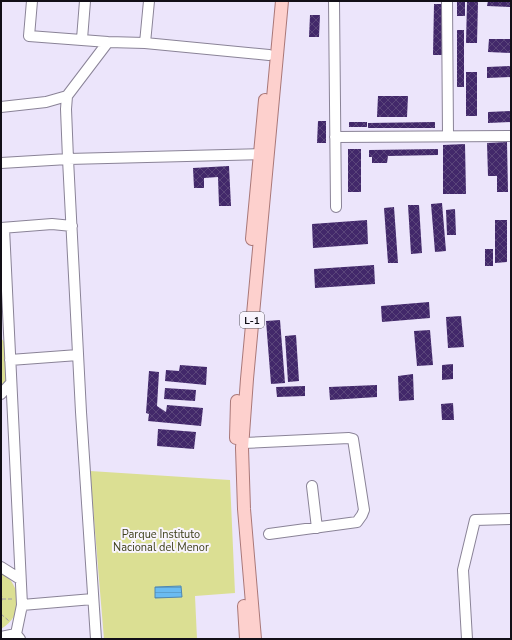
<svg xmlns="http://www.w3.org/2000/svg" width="512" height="640" viewBox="0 0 512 640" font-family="'Nunito Sans',sans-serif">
<defs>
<pattern id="water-rules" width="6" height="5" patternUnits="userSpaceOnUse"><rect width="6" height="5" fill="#6abbf1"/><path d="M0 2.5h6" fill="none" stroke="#5ba0ce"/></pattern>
<pattern id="building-cross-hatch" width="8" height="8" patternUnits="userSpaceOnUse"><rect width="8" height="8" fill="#42286a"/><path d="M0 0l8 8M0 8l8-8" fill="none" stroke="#5a457a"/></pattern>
</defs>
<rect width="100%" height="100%" fill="#ece5fb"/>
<path fill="#dbdf93" d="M1 338 5 343 6 380 1 388Z
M90 471 230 480 235 593 195 596 197 639H104Z
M1 571C22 586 25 615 1 629Z"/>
<path fill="url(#water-rules)" stroke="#5087b0" d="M181 586 182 597 155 598V587Z"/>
<path fill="url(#building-cross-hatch)" d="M457 1H465V16H457Z
M488 1H511V7L487 6Z
M467 2H478L477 43H466Z
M434 4H443L442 55H433Z
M310 15H320L319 37H309Z
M457 30H464V87H457Z
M489 39H511V53L488 52Z
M511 66V77L487 78V67Z
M466 72H477V116H466Z
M378 96H408L407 117H377Z
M511 111V122L488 123V112Z
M318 121H326V143H317Z
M349 122H367V127H349Z
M435 122V128H368V123Z
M507 142 508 192H497V176H488L487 143Z
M465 144 466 194H443V145Z
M348 149H361V192H348Z
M438 149V155L388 156 387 163H372V157H369V150Z
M229 166 231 206H219L218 177 204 178V188H194L193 168Z
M442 203 446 251 435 252 431 204Z
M408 205H419L422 253 411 254Z
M394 207 398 263H388L384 208Z
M455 209 456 235H447L446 210Z
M367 220 368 244 313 248 312 224Z
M495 220H507V262L495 263Z
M485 249H493V266H485Z
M374 265 375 284 315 288 314 269Z
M429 302 430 318 382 322 381 306Z
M461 316 464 347 448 348 446 317Z
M280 320 285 383 271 384 266 321Z
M430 330 433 365 417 366 414 331Z
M296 335 299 381 288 382 285 336Z
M453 364V379L442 380V365Z
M180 365 207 367 206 385 165 381 166 370 179 371Z
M149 371 159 372 157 406 166 412 167 405 203 408 201 426 148 421 149 414 146 413Z
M413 374 414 400 399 401 398 376Z
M377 385V397L330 400 329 387Z
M305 386V396L277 397 276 387Z
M165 388 196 390 195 401 164 399Z
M453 403 454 420H442L441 404Z
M158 429 196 432 194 449 157 446Z"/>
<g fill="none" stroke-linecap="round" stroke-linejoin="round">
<defs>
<path id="minor" d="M32 1 29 36 108 42 145 43 269 55
M334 1 336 207
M447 1 448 136
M82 39 85 1
M145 43 149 1
M67 96 66 109 68 159 81 412 96 639
M1 107 46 102 67 96 108 42
M335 137 511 136
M1 163 68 159 266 154
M1 228 52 224 72 226
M4 228 22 605 16 634 20 639
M10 360 78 355
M1 394 11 383
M243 443 349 438 353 439 364 510 362 515 357 522 269 534
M312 486 317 528
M1 567 20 579
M22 605 93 599
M1 637 16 634
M467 639 463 570 475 520 511 519"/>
<path id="major" d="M252 239 265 100
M236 438 237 401
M244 606 246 639
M255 639 244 509 242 448 247 379 282 1"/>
</defs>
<use href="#minor" stroke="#8a8397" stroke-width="12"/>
<use href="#major" stroke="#aa7878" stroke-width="14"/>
<path stroke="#9d98a9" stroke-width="1" stroke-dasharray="4 2" stroke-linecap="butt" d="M1 593 2 598 1 605
M2 599H13
M1 614 9 621"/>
<use href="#minor" stroke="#fff" stroke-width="10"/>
<use href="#major" stroke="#fdd0cd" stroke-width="12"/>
</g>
<g text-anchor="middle" stroke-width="4" stroke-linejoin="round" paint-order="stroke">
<rect fill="#f8f4fd" stroke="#57545c" stroke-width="1" x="240" y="312" width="24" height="16" rx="3"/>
<g font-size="10" font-weight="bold" fill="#120f17">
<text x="252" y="324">L-1</text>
</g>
<g font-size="11" fill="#40421d" stroke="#f8f4fd">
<text x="161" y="538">Parque Instituto<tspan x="161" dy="13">Nacional del Menor</tspan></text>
</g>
</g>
<rect width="512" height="640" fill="none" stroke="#120f17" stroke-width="4"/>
</svg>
